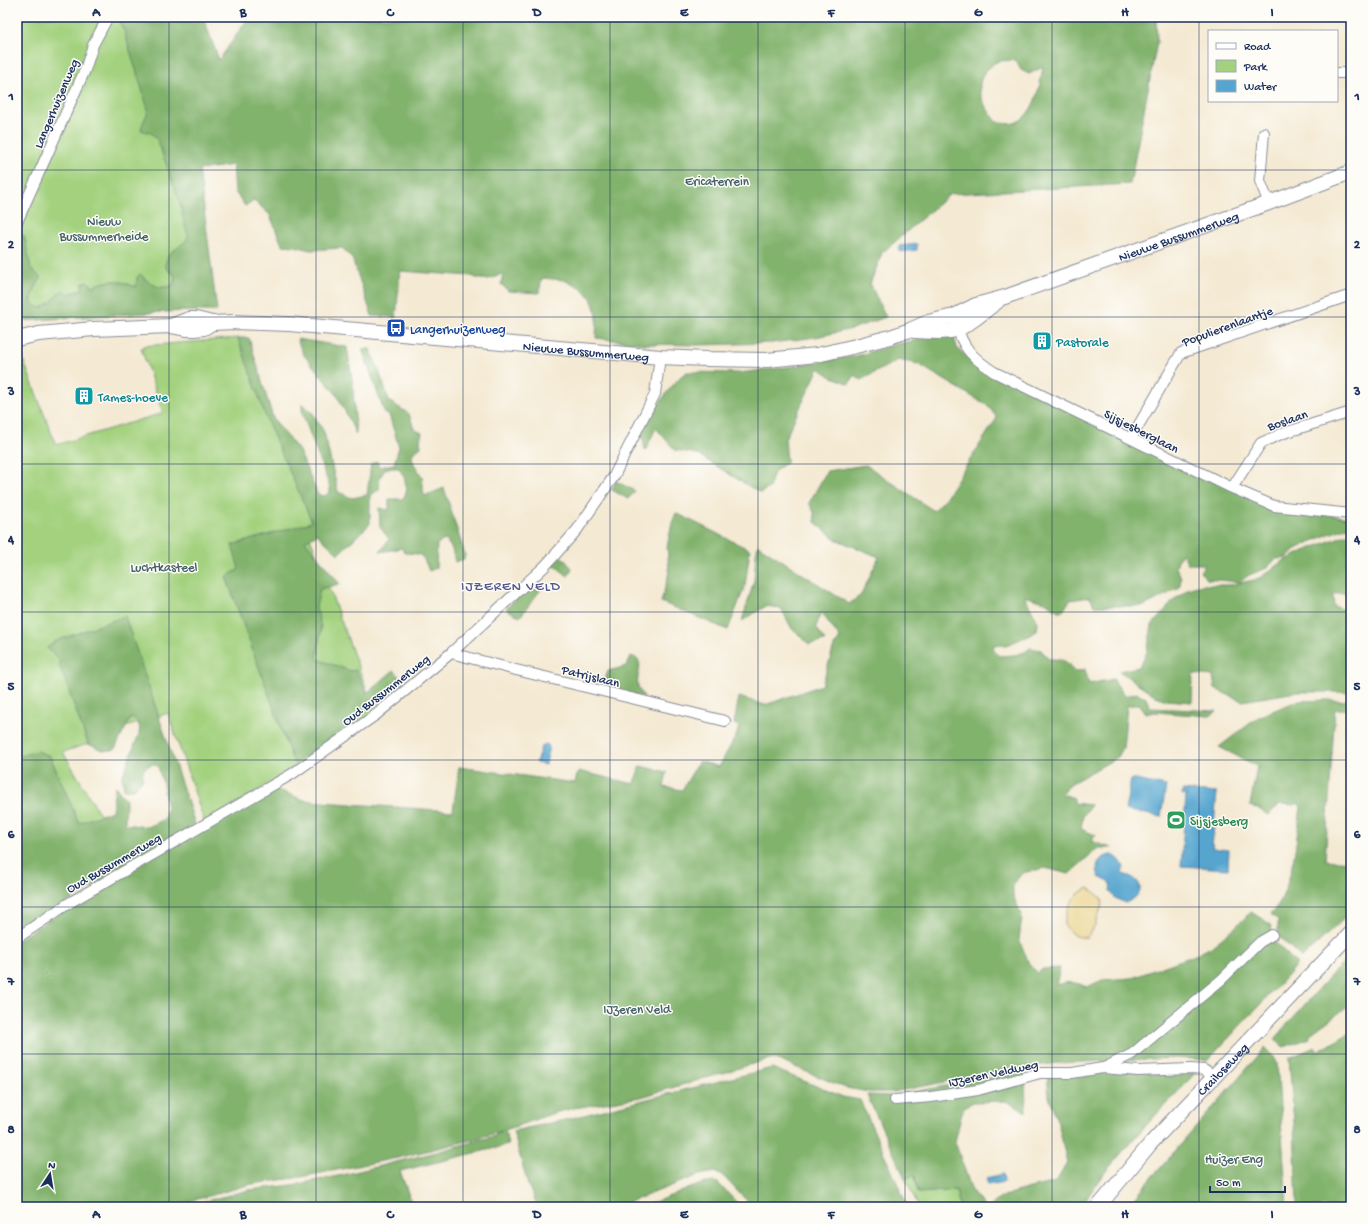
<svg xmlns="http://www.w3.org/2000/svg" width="1368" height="1224" viewBox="0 0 1368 1224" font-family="'Gochi Hand',sans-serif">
<rect width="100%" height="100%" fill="#fdfcf7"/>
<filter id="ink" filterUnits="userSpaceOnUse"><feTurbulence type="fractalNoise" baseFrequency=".025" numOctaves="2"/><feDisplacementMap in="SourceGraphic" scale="8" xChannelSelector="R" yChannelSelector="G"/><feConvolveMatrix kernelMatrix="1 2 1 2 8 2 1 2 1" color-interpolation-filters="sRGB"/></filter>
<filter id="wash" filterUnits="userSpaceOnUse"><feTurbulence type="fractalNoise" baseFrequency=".012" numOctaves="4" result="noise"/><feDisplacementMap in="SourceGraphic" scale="16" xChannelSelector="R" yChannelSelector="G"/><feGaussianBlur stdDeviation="0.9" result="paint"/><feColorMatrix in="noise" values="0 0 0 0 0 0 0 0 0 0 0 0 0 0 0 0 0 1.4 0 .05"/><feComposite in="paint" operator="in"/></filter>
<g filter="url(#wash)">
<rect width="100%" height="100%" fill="#f4e9d2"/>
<path fill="#a3d17e" stroke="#5f806e" d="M17 17H130L213 310 116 314 17 321Z
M238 338 312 522 305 524 377 717 205 824 168 713 87 740 88 744 63 752 127 860 17 938V353L19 352 21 354 56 445 163 413 141 348H143V346Z
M915 1176 918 1193 956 1190 960 1207H919L905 1178Z"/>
<path fill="#82b36d" stroke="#4e7166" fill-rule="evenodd" d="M117 17H203L219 60 249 17H1156L1157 42 1130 184 950 194 882 253 870 284 886 317 852 329 816 337 772 343 697 345 645 344 596 338 597 315 591 298 580 288 564 280 542 278 539 293 508 291 501 284 503 273C494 279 483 282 472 276L400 271 396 318 392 317 372 316 352 258 342 248 310 250 295 246 282 245 270 215 254 200 245 206 235 192 233 165 199 170 217 311H177L17 321V242L24 235 31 268 41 278 32 295V303L35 306 42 308 51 302 62 290 69 294 82 289V284L87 281 93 286C112 279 116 279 136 287L137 277 140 274C151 284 158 291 173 285L175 276 167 269 165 265 168 255 186 241 188 236 184 222 180 203 157 139 151 133 141 130C142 122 147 117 148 109L124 31ZM1015 60 1021 70 1029 74 1043 67C1040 84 1036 113 1017 122 1011 125 1005 123 999 123 984 109 970 84 989 68 991 67 993 63 996 62 1001 60 1009 61 1015 60Z
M938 336 954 337 957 348 981 368 1275 508 1351 518V526L1329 534 1295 549 1287 558 1276 559 1267 568 1249 575 1240 582 1207 579 1200 572 1205 564H1188L1183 554 1178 559 1176 568C1181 575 1182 579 1179 588L1144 606H1094L1090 597 1070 600 1063 611H1058L1045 602 1024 596 1038 622 1037 631 1031 635 1006 645H993L994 651 999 656C1009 655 1023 656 1030 648L1041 650 1049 659C1063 659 1067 660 1075 672L1085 669 1089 684 1113 679 1125 696 1136 693 1146 698 1150 708 1217 711 1210 716 1155 712 1145 713 1140 704 1127 706 1123 748 1118 757 1070 784 1062 794 1074 798V803L1091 805 1083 816 1081 829 1095 835 1091 841 1111 848H1098L1069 874 1045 868 1022 873 1013 885V895L1017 904 1022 918 1019 939 1029 964 1038 973 1043 969 1060 968 1056 985C1069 981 1075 982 1087 987L1102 980 1132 978 1198 954 1211 947 1226 935 1245 918 1250 912 1262 918 1271 926 1274 941 1297 964 1285 978 1208 1060 1176 1058 1059 1063 1016 1068 893 1092H869L846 1088 773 1058 641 1097 574 1108 554 1113 505 1130 508 1145 400 1171 413 1207H182L249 1190 293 1185 343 1175 437 1152 494 1136 502 1131 471 1140 397 1158 301 1177 252 1184 169 1207H17V941L70 905 172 846 212 827 275 789 304 800 321 802 453 811 459 767 575 783 578 771 634 784 640 766 667 772 664 787 682 790 699 761 719 767 737 734 739 726 734 724 739 697 765 705 822 685 834 646 840 638 821 612 816 627 825 641 809 644 792 629 781 608 766 606 742 621 754 581 756 554 758 545 849 604 861 595 879 557 835 539 815 522 814 512 809 503 827 471 866 465 934 511 944 500 997 418 988 406 918 364 898 360 861 380 855 375 849 384 830 376 819 368 785 439 787 462 774 472 769 488 760 493 697 454 675 450 656 428 645 451 642 434 652 414 668 391 681 376 687 372 739 373 781 368 856 356 897 344Z
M238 338H249L273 418 299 451 318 495 325 496 330 492V488L303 415 302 409V404L312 412 324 432 338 492 352 498 367 495 371 464 377 461 379 467 394 464 399 447 389 415 385 414 362 349H370L379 371 389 401 409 414 414 429 422 433 420 440 421 447 412 454C412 465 418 468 422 477 423 481 423 491 424 496L444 488 465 555 464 559 455 562 452 549 446 540 442 541 437 544 436 568 429 571C422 553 422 554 404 553L402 548 380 552 389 539 380 527 379 508 389 510V499H403L407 490 404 477 399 468H386L380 477 379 490 370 495V524L338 554 317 534 305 541 340 584 320 589 316 607 321 627 317 659 351 671 356 670 367 693 394 670 404 684 294 764 226 577 239 569 232 545 312 522 268 423Z
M297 339 347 347 353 386 356 434 337 395 303 354Z
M616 481 635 491 628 499 612 490Z
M676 513 750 550 745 586 728 630 661 602 668 577 669 569 667 547 672 523Z
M1351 533V593L1333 594 1334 606 1351 613V692H1297L1242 701 1215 689 1213 676 1193 674 1192 702 1166 700 1156 696 1119 671 1139 667 1147 652 1152 625 1175 599 1190 588 1202 585H1230L1254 580 1261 577 1280 563 1304 551Z
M561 556 572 568 568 576 553 564Z
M536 577 542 588 520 617 506 609Z
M125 616 195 824 17 933V757L37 751 50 756 79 823 112 811 115 786 126 800 125 824 148 827 161 821 165 817 167 808 162 780 158 767 155 764H152L146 767 143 771 142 780 134 789H124L122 777 139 734C140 727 140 722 133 718L130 719 115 749C104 753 98 748 88 744L60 667 59 660 47 648 56 641Z
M631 656C652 662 626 681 645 697L600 691 604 683 608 671 627 666Z
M1327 700 1351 701V710L1335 709 1325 860 1351 862V912L1302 958 1278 936V920L1271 914C1275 909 1279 904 1282 898 1294 871 1297 836 1301 807L1298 803 1295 805 1280 804 1268 815 1259 809 1250 806 1257 766 1219 747 1260 716 1297 701Z
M1351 956V1004L1309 1035 1310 1038 1284 1047 1274 1039 1334 972Z
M1351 1032V1207H1297L1294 1122 1289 1058 1315 1047 1318 1052Z
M1265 1048 1274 1057 1277 1063 1287 1207H1128L1156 1173Z
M772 1068 843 1097 860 1100 908 1207H753L723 1176 714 1172 699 1175 617 1207H538L528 1185 513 1131 560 1121Z
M1200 1068 1137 1135 1101 1177 1081 1207H988C1003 1192 1036 1187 1056 1182L1067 1163 1059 1126 1049 1097 1047 1074Z
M1025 1071 1026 1112 1006 1101 973 1102 963 1108 955 1142 972 1191 984 1207H960L956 1190 918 1193 915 1176 905 1178 867 1095 893 1096Z
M714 1182 718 1183 741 1207H642L701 1184Z"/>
<path fill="#eeda9e" stroke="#84847e" d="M1089 888 1099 896 1103 902 1095 925 1087 937C1075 938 1071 934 1064 925 1066 909 1072 894 1089 888Z"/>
<path fill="#54a5cf" stroke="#386a96" d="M917 244V250L900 252 899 246Z
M546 744 549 746 546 765 536 763 541 747 543 745Z
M1131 779 1166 786 1161 817 1125 810Z
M1183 790 1217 793 1212 848 1229 850 1228 869 1181 866 1186 795H1182Z
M1110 855C1118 856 1120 860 1124 867L1122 874C1144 878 1147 895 1125 903L1115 898 1110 891 1111 883 1099 877C1095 865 1097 859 1110 855Z
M1003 1174 1004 1182 988 1185 986 1178Z"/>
</g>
<g filter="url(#ink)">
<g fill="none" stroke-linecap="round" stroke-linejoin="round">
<defs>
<path id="street" d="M1337 73H1351
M1264 133 1260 181 1269 203
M17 222 85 70 93 45 108 17
M956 323C962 348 974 359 994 372L1232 488 1274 506 1351 514
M1131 438 1181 353 1351 295
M1232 488 1261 443 1281 434 1351 412
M451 653 512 669 725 721
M17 938 69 903 292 774 377 714 451 653 545 566 577 530 614 476 655 394 660 357
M1104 1068 1132 1054 1221 980 1260 942 1272 935
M895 1100 931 1097 978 1090 1040 1073H1072L1103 1068 1138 1071 1190 1069 1204 1070 1214 1077"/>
<g id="secondary">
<path id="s1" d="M171 326 189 319H196L212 323 234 322 289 324 660 357 706 359 767 360 817 355 856 346 890 337 910 330 928 322 954 316 976 305 1005 297 1269 203 1351 172"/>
<path d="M914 331C927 331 946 334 958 329 972 323 984 311 997 302"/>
<path d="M17 339 39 334 94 329 171 326 186 329H194L204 328 212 323"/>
<path id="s2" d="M1098 1207 1151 1143 1351 933"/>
</g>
</defs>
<use href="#street" stroke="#888c98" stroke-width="12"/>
<use href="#secondary" stroke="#888c98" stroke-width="16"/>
<use href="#street" stroke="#fff" stroke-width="10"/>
<use href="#secondary" stroke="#fff" stroke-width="14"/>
</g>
</g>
<path fill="none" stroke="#1b2f5e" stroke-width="1" stroke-opacity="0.55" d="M169 17V1207M316 17V1207M463 17V1207M610 17V1207M758 17V1207M905 17V1207M1052 17V1207M1199 17V1207M17 170H1351M17 317H1351M17 464H1351M17 612H1351M17 760H1351M17 907H1351M17 1054H1351"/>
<defs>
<symbol id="bus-square" viewBox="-11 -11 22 22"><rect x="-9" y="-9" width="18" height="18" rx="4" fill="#1a4fb4" stroke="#fdfcf7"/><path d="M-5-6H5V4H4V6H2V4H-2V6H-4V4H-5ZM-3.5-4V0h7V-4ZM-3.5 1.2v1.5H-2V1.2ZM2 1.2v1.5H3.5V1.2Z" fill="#fff"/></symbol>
<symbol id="building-square" viewBox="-11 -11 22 22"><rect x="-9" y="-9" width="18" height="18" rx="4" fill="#0f9aa8" stroke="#fdfcf7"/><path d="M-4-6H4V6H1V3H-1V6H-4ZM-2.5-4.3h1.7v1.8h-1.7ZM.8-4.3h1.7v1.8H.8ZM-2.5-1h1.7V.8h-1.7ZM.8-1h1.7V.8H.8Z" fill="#fff"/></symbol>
<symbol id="stadium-square" viewBox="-11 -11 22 22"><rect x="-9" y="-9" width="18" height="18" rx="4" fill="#2e9e5b" stroke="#fdfcf7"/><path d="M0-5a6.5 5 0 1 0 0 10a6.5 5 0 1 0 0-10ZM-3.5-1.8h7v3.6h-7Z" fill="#fff"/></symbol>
</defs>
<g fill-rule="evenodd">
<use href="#bus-square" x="385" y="317" width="22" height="22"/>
<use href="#building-square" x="1031" y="330" width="22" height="22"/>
<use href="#building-square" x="73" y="385" width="22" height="22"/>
<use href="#stadium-square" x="1165" y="809" width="22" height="22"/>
</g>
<g text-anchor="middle" stroke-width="3" stroke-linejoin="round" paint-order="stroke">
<g font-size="13" fill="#1b2f5e" stroke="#fdfcf7">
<text transform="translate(55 103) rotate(-67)" y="5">Langerhuizenweg</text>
<text dy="5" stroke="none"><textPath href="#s1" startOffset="1031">Nieuwe Bussummerweg</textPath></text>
<text transform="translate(1227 325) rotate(-20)" y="5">Populierenlaantje</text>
<text dy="5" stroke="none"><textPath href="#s1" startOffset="418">Nieuwe Bussummerweg</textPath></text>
<text transform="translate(1287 419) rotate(-19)" y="5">Boslaan</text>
<text transform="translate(1142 430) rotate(27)" y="5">Sijsjesberglaan</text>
<text transform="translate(591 675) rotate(14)" y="5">Patrijslaan</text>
<text transform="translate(385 689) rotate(-38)" y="5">Oud Bussummerweg</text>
<text transform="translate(113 862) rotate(-30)" y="5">Oud Bussummerweg</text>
<text dy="5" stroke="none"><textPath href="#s2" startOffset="186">Crailoseweg</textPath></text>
<text transform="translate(993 1072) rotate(-12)" y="5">IJzeren Veldweg</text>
</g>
<g font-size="13" fill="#446068" stroke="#fdfcf7">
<text x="717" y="185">Ericaterrein</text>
<text x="104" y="225">Nieuw<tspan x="104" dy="15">Bussummerheide</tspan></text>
<text x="164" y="571">Luchtkasteel</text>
<text x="637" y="1013">IJzeren Veld</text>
<text x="1234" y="1163">Huizer Eng</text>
</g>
<g font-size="13" fill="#164399" stroke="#fdfcf7" text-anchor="start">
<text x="410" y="333">Langerhuizenweg</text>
</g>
<g font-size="13" fill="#0d838f" stroke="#fdfcf7" text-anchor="start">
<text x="1056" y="346">Pastorale</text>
<text x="98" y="401">Tames-hoeve</text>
</g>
<g font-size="13" fill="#27864d" stroke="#fdfcf7" text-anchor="start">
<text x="1190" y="825">Sijsjesberg</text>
</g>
<g font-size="14" letter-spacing="1" fill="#555991" stroke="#fdfcf7">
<text x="511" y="590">IJZEREN VELD</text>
</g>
</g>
<rect width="1368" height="1224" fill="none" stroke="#fdfcf7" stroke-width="44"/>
<rect x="1208" y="30" width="130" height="72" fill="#fdfcf7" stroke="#a3aaba"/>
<rect x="1216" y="43" width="20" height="6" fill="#ffffff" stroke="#a3aaba"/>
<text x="1244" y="50" font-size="12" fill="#1b2f5e">Road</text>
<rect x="1216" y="60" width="20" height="12" fill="#a3d17e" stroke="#a3aaba"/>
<text x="1244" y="70" font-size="12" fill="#1b2f5e">Park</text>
<rect x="1216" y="80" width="20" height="12" fill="#54a5cf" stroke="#a3aaba"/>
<text x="1244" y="90" font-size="12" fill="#1b2f5e">Water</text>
<g transform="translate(50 1174) rotate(12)" stroke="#fdfcf7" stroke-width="3" paint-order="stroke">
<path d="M0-3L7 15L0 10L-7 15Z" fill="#1b2f5e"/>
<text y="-6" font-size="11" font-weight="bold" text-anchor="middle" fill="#1b2f5e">N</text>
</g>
<path d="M1210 1186v6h75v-6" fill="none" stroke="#1b2f5e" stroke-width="2"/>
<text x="1216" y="1186" font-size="12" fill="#1b2f5e" stroke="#fdfcf7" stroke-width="3" paint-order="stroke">50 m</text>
<rect x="22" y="22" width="1324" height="1180" fill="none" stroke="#1b2f5e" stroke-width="1.5"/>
<g font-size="13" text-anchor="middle" font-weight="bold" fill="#1b2f5e">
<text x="96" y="16">A</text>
<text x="243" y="16">B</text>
<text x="390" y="16">C</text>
<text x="537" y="16">D</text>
<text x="684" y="16">E</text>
<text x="831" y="16">F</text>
<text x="978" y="16">G</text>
<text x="1125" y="16">H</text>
<text x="1272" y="16">I</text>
<text x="11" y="100">1</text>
<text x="1357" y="100">1</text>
<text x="11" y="248">2</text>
<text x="1357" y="248">2</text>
<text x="11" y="395">3</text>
<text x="1357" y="395">3</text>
<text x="11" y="543">4</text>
<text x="1357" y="543">4</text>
<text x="11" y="690">5</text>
<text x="1357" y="690">5</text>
<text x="11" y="838">6</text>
<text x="1357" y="838">6</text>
<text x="11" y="985">7</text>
<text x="1357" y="985">7</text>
<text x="11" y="1133">8</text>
<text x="1357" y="1133">8</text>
<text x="96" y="1218">A</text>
<text x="243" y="1218">B</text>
<text x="390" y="1218">C</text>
<text x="537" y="1218">D</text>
<text x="684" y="1218">E</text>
<text x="831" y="1218">F</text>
<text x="978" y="1218">G</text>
<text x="1125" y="1218">H</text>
<text x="1272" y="1218">I</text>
</g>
</svg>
